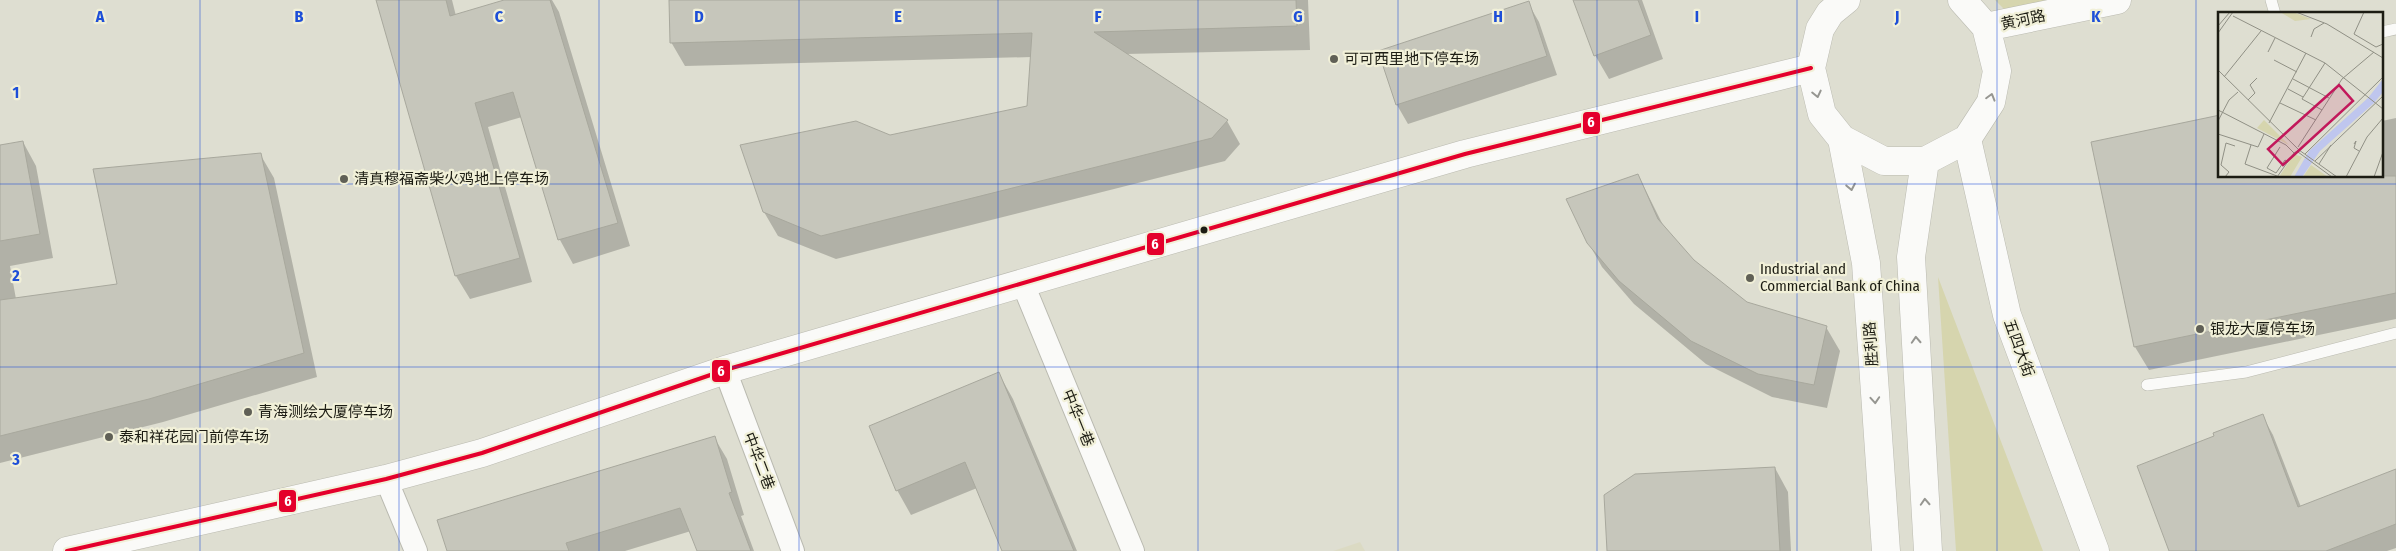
<svg xmlns="http://www.w3.org/2000/svg" width="2396" height="551" viewBox="0 0 2396 551" font-family="'Fira Sans Condensed','Noto Sans SC',sans-serif">
<rect width="100%" height="100%" fill="#deded1"/>
<path fill="#dbdac3" d="M1360 542 1365 551H1333Z"/>
<path fill="#d6d5ae" d="M1995 0H2057L2007 12Z
M1938 277 2043 551H1956Z"/>
<path fill="#0003" d="M377 0H452L456 16 508 0H552L559 12 630 246 573 264 560 240 522 117 488 127 532 282 470 299 456 276Z
M670 0H1308L1310 50 1126 54 1227 121 1240 144 1225 161 836 259 778 236 764 212 890 136 1028 107 1032 57 685 66 671 42Z
M1575 0H1642L1663 59 1609 79 1595 55Z
M1528 3 1539 22 1557 75 1408 124 1397 105 1379 52Z
M2396 118V319L2149 370 2135 347 2220 176H2382V121Z
M23 142 36 166 53 258 10 266 16 299 118 285 260 154 274 178 317 377 163 422 0 463V146Z
M1638 175 1664 227 1693 261 1746 303 1826 327 1840 351 1827 408 1772 397 1706 364 1634 304 1602 267 1588 242Z
M999 374 1013 399 1077 551H1004L977 488 911 515 897 490Z
M2262 415 2273 435 2301 507 2396 470V548L2387 551H2171L2216 437Z
M714 437 727 459 744 515 741 516 754 551H699L691 531 625 551H448Z
M1775 468 1788 492 1791 551H1608Z"/>
<path fill="#c6c6bb" stroke="#a8a89d" d="M376 0H446L450 16 504 0H550L618 223 558 240 513 92 475 103 520 258 455 276Z
M669 0H1296L1297 26 1094 32 1228 120 1212 138 821 236 763 212 740 145 856 121 890 135 1027 106 1032 33 670 43Z
M1573 0H1638L1651 35 1594 56Z
M1529 1 1547 56 1396 105 1378 51Z
M2220 115V176H2396V293L2134 347 2091 142Z
M23 141 40 234 0 241V145Z
M261 153 304 353 149 399 0 436V300L117 284 93 169Z
M1638 174 1658 219 1694 260 1747 302 1827 326 1814 385 1758 374 1691 341 1619 281 1587 243 1566 199Z
M999 372 1074 551H1002L965 462 896 491 869 426Z
M2263 414 2298 507 2396 469V524L2326 551H2169L2137 466 2214 436 2213 433Z
M715 436 732 492 729 493 751 551H697L680 508 566 543 569 551H447L437 520Z
M1775 467 1780 551H1607L1604 495 1635 474Z"/>
<g fill="none" stroke-linecap="round" stroke-linejoin="round">
<defs>
<path id="service" d="M2271 0 2275 14
M2382 32 2396 29
M2147 385 2246 372 2396 333"/>
<path id="minor" d="M1023 284 1133 551
M725 370 793 551
M386 479 416 551"/>
<path id="secondary" d="M1846 0 1830 13 1820 29 1811 68 1822 114 1842 139 1884 161H1925L1967 139 1991 102 1997 71 1986 27 1962 0
M1986 27 2117 0
M1842 139 1866 263 1886 551
M1967 139 2007 315 2095 551
M1925 161 1911 257 1928 551"/>
<path id="primary" d="M67 551 386 479 482 453 725 370 1465 154 1811 68"/>
</defs>
<use href="#service" stroke="#babab0" stroke-width="12"/>
<use href="#minor" stroke="#babab0" stroke-width="24"/>
<use href="#secondary" stroke="#babab0" stroke-width="29"/>
<use href="#primary" stroke="#babab0" stroke-width="29"/>
<use href="#service" stroke="#fafaf8" stroke-width="11"/>
<use href="#minor" stroke="#fafaf8" stroke-width="22"/>
<use href="#secondary" stroke="#fafaf8" stroke-width="28"/>
<use href="#primary" stroke="#fafaf8" stroke-width="28"/>
<defs>
<path id="bus-1" d="M67 551 386 479 482 453 725 370 1465 154 1811 68"/>
</defs>
<use href="#bus-1" stroke="#f1f0d8" stroke-width="8"/>
<use href="#bus-1" stroke="#e4002b" stroke-width="4"/>
</g>
<defs><path id="oneway-chevron" d="M-2-3.5L2.5 0L-2 3.5" fill="none" stroke-width="1.6" stroke-linecap="round" stroke-linejoin="round" transform="scale(1.25)"/></defs>
<g stroke="#969691">
<use href="#oneway-chevron" transform="translate(1817 94) rotate(77)"/>
<use href="#oneway-chevron" transform="translate(1991 97) rotate(-74)"/>
<use href="#oneway-chevron" transform="translate(1851 187) rotate(79)"/>
<use href="#oneway-chevron" transform="translate(1916 340) rotate(-93)"/>
<use href="#oneway-chevron" transform="translate(1875 400) rotate(86)"/>
<use href="#oneway-chevron" transform="translate(1925 502) rotate(-93)"/>
</g>
<path fill="none" stroke="#1d4ed8" stroke-width="1" stroke-opacity="0.55" d="M200 0V551M399 0V551M599 0V551M799 0V551M998 0V551M1198 0V551M1398 0V551M1597 0V551M1797 0V551M1997 0V551M2196 0V551M0 184H2396M0 367H2396"/>
<g fill="#606056" stroke="#f1f0d8" stroke-width="2">
<circle cx="1334" cy="59" r="5"/>
<circle cx="344" cy="179" r="5"/>
<circle cx="1750" cy="278" r="5"/>
<circle cx="2200" cy="329" r="5"/>
<circle cx="248" cy="412" r="5"/>
<circle cx="109" cy="437" r="5"/>
</g>
<circle fill="#1c1c13" stroke="#f1f0d8" stroke-width="2" cx="1204" cy="230" r="4.5"/>
<g text-anchor="middle" stroke-width="4.5" stroke-linejoin="round" paint-order="stroke">
<g font-size="15" fill="#1c1c13" stroke="#f1f0d8">
<text transform="translate(2023 20) rotate(-12)" y="5">黄河路</text>
<text transform="translate(1871 344) rotate(-94)" y="5">胜利路</text>
<text transform="translate(2019 348) rotate(70)" y="5">五四大街</text>
<text transform="translate(1078 418) rotate(68)" y="5">中华一巷</text>
<text transform="translate(759 461) rotate(69)" y="5">中华二巷</text>
</g>
<g font-size="15" fill="#1c1c13" stroke="#f1f0d8" text-anchor="start">
<text x="1344" y="64">可可西里地下停车场</text>
<text x="354" y="184">清真穆福斋柴火鸡地上停车场</text>
<text x="1760" y="274">Industrial and<tspan x="1760" dy="17">Commercial Bank of China</tspan></text>
<text x="2210" y="334">银龙大厦停车场</text>
<text x="258" y="417">青海测绘大厦停车场</text>
<text x="119" y="442">泰和祥花园门前停车场</text>
</g>
</g>
<g transform="translate(2218 12)">
<rect width="165" height="165" fill="#deded1"/>
<path d="M62 0H75L93 7 77 9ZM46 108 71 133 39 116ZM76 142 84 145 72 165H61ZM93 153 110 165H85Z" fill="#d6d5ae"/>
<path d="M165 67V80L156 91 102 139 84 165H76L91 139 150 86Z" fill="#bfc6ee"/>
<path fill="none" stroke="#909085" stroke-width="1" d="M78 0 109 12 165 46M146 0 136 22 158 35 165 32M15 4 107 51 165 97M0 14 12 0M0 21 15 0M93 25 96 17 106 11M50 40 57 26M56 48 79 60M0 58 81 138 119 165M6 65 43 19M75 67 111 86M70 77 85 85M30 88 37 81 32 73 39 66M62 91 98 108M0 98 68 133 76 141 81 138M104 98 84 87 107 51M0 109 11 88 20 80M51 111 88 41M0 122 40 135 46 122M136 132 138 129 136 136 141 139M33 133 27 152 59 164M80 135 124 67 156 40M80 140 114 165M87 142 165 65M97 149 165 84M101 152 113 133M58 161 49 156 62 135M58 161 67 148 70 150M7 165 11 160 3 153 8 131 17 134M59 165 76 141M128 165 149 125 165 106M156 165 165 140"/>
<path fill="#c2185b" fill-opacity="0.15" stroke="#c2185b" stroke-width="2.5" d="M121 73 135 89 65 153 50 137Z"/>
<rect width="165" height="165" fill="none" stroke="#1c1c13" stroke-width="2.5"/>
</g>
<g font-size="16" text-anchor="middle" font-weight="bold" fill="#1d4ed8" stroke="#f1f0d8" stroke-width="4.5" stroke-linejoin="round" paint-order="stroke">
<text x="100" y="22">A</text>
<text x="299" y="22">B</text>
<text x="499" y="22">C</text>
<text x="699" y="22">D</text>
<text x="898" y="22">E</text>
<text x="1098" y="22">F</text>
<text x="1298" y="22">G</text>
<text x="1498" y="22">H</text>
<text x="1697" y="22">I</text>
<text x="1897" y="22">J</text>
<text x="2096" y="22">K</text>
<text x="16" y="98">1</text>
<text x="16" y="281">2</text>
<text x="16" y="465">3</text>
</g>
<g stroke="#f1f0d8" stroke-width="2">
<rect x="1582" y="111" width="19" height="24" rx="5" fill="#e4002b"/>
<rect x="1146" y="232" width="19" height="24" rx="5" fill="#e4002b"/>
<rect x="711" y="359" width="20" height="24" rx="5" fill="#e4002b"/>
<rect x="278" y="489" width="19" height="24" rx="5" fill="#e4002b"/>
</g>
<g font-size="14" text-anchor="middle" font-weight="bold" fill="#fff">
<text x="1591" y="127">6</text>
<text x="1155" y="249">6</text>
<text x="721" y="376">6</text>
<text x="288" y="506">6</text>
</g>
</svg>
